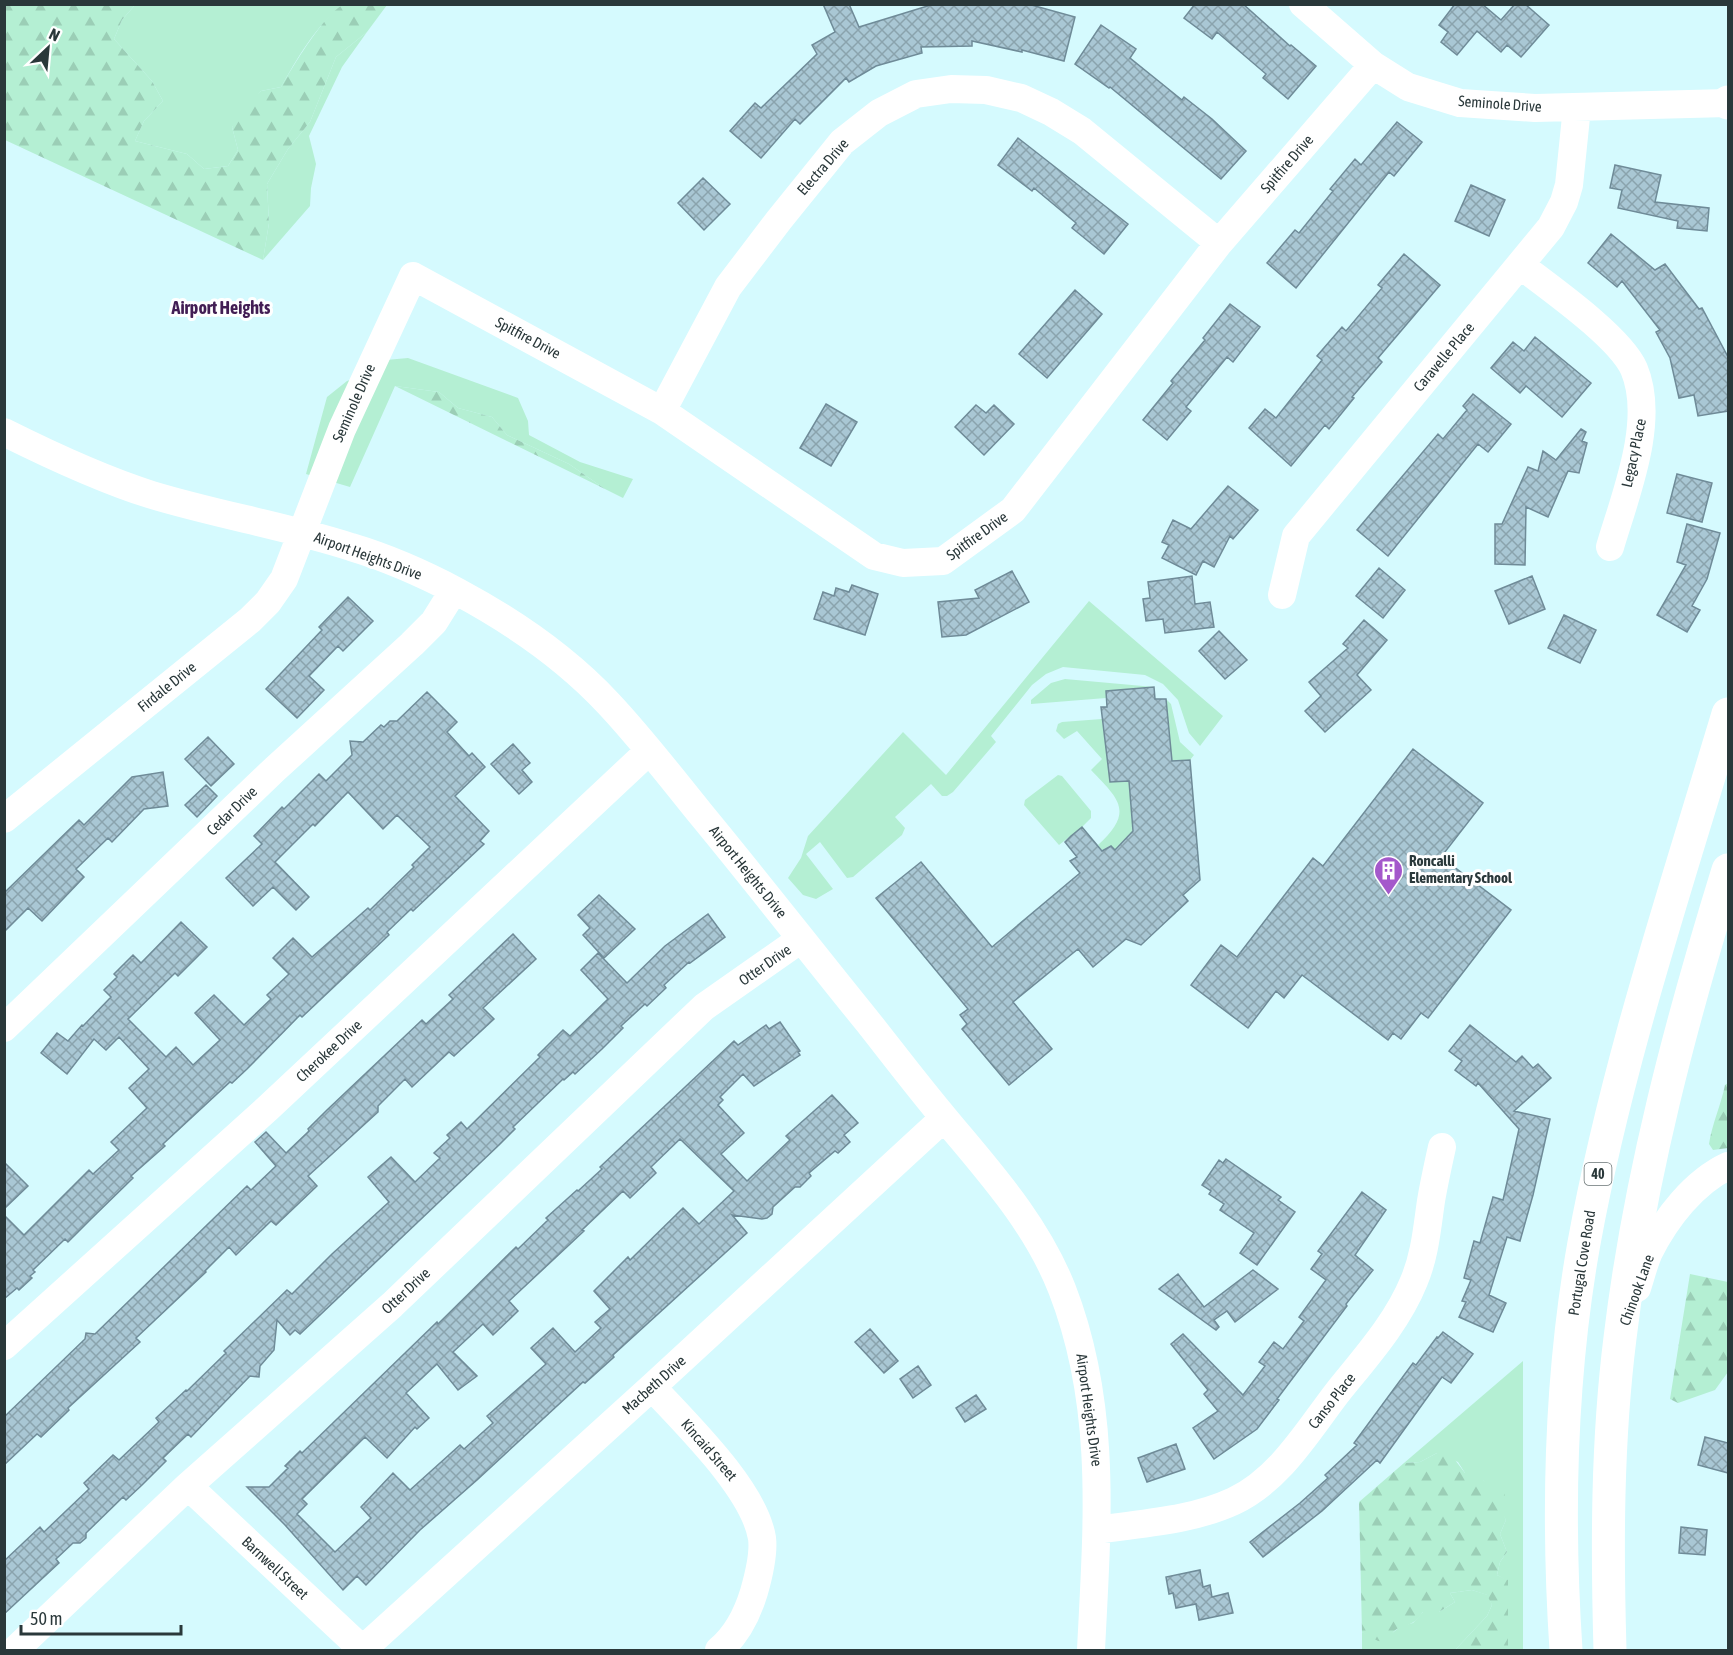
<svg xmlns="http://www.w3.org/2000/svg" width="1733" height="1655" viewBox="0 0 1733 1655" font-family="'Asap Condensed',sans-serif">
<defs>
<pattern id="forest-firs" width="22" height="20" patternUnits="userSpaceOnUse" patternTransform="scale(1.5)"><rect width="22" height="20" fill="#b4efd3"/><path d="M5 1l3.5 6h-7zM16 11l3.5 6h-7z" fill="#9bceb6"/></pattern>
<pattern id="building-cross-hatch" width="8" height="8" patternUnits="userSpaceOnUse" patternTransform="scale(1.5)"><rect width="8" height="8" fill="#a9c7d4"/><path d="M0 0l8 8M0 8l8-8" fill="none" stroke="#8aa3ad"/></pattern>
</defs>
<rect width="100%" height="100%" fill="#d5fafe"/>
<path fill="#b4efd3" d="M135 5H344C316 24 297 59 281 87L261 91 232 127 238 150 228 166 204 169 187 154 135 141 144 121 163 101 152 81 114 39 122 20Z
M367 32 342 67 309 136 316 164 311 188 310 206 263 260 269 223 267 184 288 149 310 122 336 57Z
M408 358 518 398 528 421 529 435 580 462 633 479 623 498 605 489 569 464 507 435 492 417 458 408 439 392 395 386 350 487 306 474 327 397 347 381 368 374 386 360Z
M1089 601 1223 716 1200 746 1189 733 1178 700 1163 684 1145 675 1063 667 1046 674 1032 685 991 736 996 742 953 792 947 796H942L931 784 895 817 905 828 902 835 853 877 847 878 820 842 806 854 833 889 816 899 803 895 788 878 801 858 808 836 903 732 946 775Z
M1065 679 1154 687 1106 691V698L1031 704V700L1051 683Z
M1166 699 1171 704 1180 742 1194 755 1190 760 1172 761Z
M1102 719 1103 726 1109 725 1110 782 1129 781 1133 837 1126 838 1115 850 1110 846 1102 850 1098 845C1134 812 1120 800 1091 770L1102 759 1077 731 1064 739 1056 731 1058 724 1062 722Z
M1058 775 1062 776 1091 811V818L1082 827 1059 845 1024 805 1025 800Z
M1523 1361V1650H1508V1581L1497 1575 1500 1562 1507 1552 1500 1534 1506 1520 1484 1481 1465 1473 1458 1462 1437 1453 1420 1462 1404 1463Z
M1472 1590 1488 1595 1492 1605 1487 1616 1455 1650H1362V1632L1367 1634H1391L1401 1626 1413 1623 1423 1612H1439L1455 1602 1450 1593Z"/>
<path fill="url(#forest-firs)" d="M5 4 135 5 122 20 114 39 152 81 163 101 144 121 135 141 187 154 204 169 228 166 238 150 232 127 242 110 261 91 281 87C291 70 327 8 346 4 359 2 374 4 387 5L367 32 336 57 310 122 288 149 267 184 269 223 263 260 5 140Z
M395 386 439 392 458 408 492 417 507 435 569 464 605 489Z
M1728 1083V1148L1713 1150 1709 1144C1712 1124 1721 1105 1725 1085Z
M1690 1274 1728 1282V1372L1715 1390 1678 1403 1670 1399Z
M1449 1452 1465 1473 1479 1472 1484 1481 1502 1486 1505 1496 1500 1506 1506 1520 1500 1534 1507 1552 1500 1562 1497 1575 1508 1580V1650H1455L1487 1616 1492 1605 1487 1595 1472 1590 1450 1593 1455 1602 1439 1612H1423C1420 1616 1416 1621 1412 1623 1400 1629 1393 1626 1389 1642L1378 1641 1362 1632 1359 1502 1404 1463 1420 1462 1437 1453Z"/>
<path fill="url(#building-cross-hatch)" stroke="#6f8b98" stroke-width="1.5" fill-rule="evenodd" d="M823 4H849L859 27 934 4H1028L1075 17 1064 61 1022 50V52L972 41V46L921 47 922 53 876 66 849 82 846 78 800 124 795 119 761 158 730 131 755 103 761 108 817 54 812 45 835 32Z
M1195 4H1243L1290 46 1291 45 1316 66 1288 99 1263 78 1266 74 1217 32 1212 39 1184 18Z
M1455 4H1482L1501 20 1515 4H1525L1549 25 1521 57 1507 45 1501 52 1477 31 1457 55 1441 42 1448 32 1439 25Z
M1101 25 1136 49 1130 58 1182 100 1184 97 1212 119 1246 151 1221 179 1110 87 1109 88 1075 64Z
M1397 122 1422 142 1394 176 1389 172 1296 288 1267 263 1295 230 1299 233 1333 191 1330 189 1355 159 1361 165Z
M1018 138 1128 224 1104 254 1072 228 1076 223 1034 188 1032 191 998 165Z
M1615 165 1661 175 1655 202 1709 208 1707 231 1677 228 1678 221 1618 208 1622 190 1610 188Z
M703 178 730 204 704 230 678 203Z
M1471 185 1505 200 1489 236 1455 221Z
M1611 234 1655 270 1665 264 1699 309 1702 308 1728 357V411L1698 416 1694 395 1679 398 1670 358 1656 332 1660 330 1622 281 1617 287 1588 263Z
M1404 254 1440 285 1378 358 1382 362 1352 397 1354 398 1329 429 1325 425 1291 466 1249 428 1265 409 1276 418 1322 360 1317 356 1342 327 1346 331 1382 288 1378 285Z
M1075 290 1102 314 1047 378 1019 354Z
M1230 304 1260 327 1233 362 1227 357 1186 407 1191 411 1167 440 1143 420 1173 383 1171 381 1205 340 1203 338Z
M1535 337 1591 383 1562 417 1526 386 1520 393 1491 368 1513 342 1524 351Z
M1473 394 1511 424 1488 452 1478 444 1388 556 1357 530 1438 434 1443 439 1467 410 1463 406Z
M826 404 857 422 831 466 800 448Z
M976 405 986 413 994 405 1014 424 984 455 955 427Z
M1581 429 1586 432 1582 441 1587 443 1579 473 1568 471 1548 517 1526 507 1525 565 1495 564V524H1502L1528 467 1538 471 1543 451 1556 460Z
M1677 474 1712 483 1702 522 1667 513Z
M1228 486 1258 510 1233 539 1230 536 1214 567 1203 561 1196 575 1162 558 1169 545 1162 542 1173 520 1191 529Z
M1687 524 1720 533 1707 579 1692 606 1700 610 1687 632 1657 615 1686 565 1677 562Z
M1379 568 1405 590 1383 618 1356 596Z
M1012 571 1029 602 966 635 942 637 938 602 979 598 975 590Z
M1192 576 1195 604 1210 602 1214 627 1165 633 1163 619 1146 621 1143 599 1150 598 1148 582Z
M1532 576 1545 609 1509 624 1495 591Z
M852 585 878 594 865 635 814 619 823 592 834 596 836 588 849 592Z
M348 597 373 621 343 651 338 646 309 676 324 690 297 718 266 689 322 630 319 627Z
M1564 615 1596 630 1580 663 1548 648Z
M1364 620 1387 640 1357 675 1371 690 1325 732 1305 711 1321 696 1309 682 1348 648 1343 644Z
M1219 631 1247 660 1225 679 1199 651Z
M1154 687 1155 699H1166L1172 761 1190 760 1200 880 1183 895 1188 901 1141 945 1126 939 1093 967 1078 949 1013 1002 1052 1049 1009 1085 962 1029 967 1024 960 1015 968 1009 876 898 921 862 992 947 1080 873 1070 861 1077 857 1065 842 1071 836 1082 827 1102 851 1111 846 1115 850 1133 831 1129 781 1110 782 1101 707H1107L1106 691Z
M427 692 457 722 447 732 469 756 472 753 485 767 455 796 489 831 480 841 484 844 413 911 411 909 387 932 389 935 302 1017 300 1015 247 1069 232 1083 230 1082 163 1144 165 1146 131 1176 133 1178 91 1219 68 1242 65 1239 33 1270 35 1272 30 1276 32 1278 19 1290 17 1288 4 1299V1215L24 1235 89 1170 93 1174 119 1150 111 1142 147 1108 129 1088 149 1069 119 1037 106 1050 94 1039 67 1074 41 1053 57 1033 68 1041 82 1025 83 1026 111 997 104 990 117 977 114 974 133 955 141 963 181 922 207 947 178 976 175 973 128 1019 166 1057 176 1047 193 1065 220 1040 195 1013 214 995 244 1025 271 999 267 995 289 974 273 958 293 938 312 957 368 908 370 910 414 867 412 865 430 847 397 815 383 829 348 792 315 826 313 824 275 862 309 897 296 910 273 887 253 906 226 878 262 844 254 836 282 807 284 809 319 774 326 781 352 755 350 741 363 742 381 725 384 727 390 721H397Z
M208 737 234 764 211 786 185 759Z
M513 744 530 763 522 770 532 782 519 794 491 764Z
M1413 749 1483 803 1441 857 1511 910 1428 1018 1421 1013 1401 1039 1393 1033 1388 1040 1302 975 1284 998 1276 991 1248 1028 1191 985 1221 945 1237 957 1313 858 1323 866Z
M163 772 168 806 144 809 112 842 108 838 76 869 84 877 42 921 28 908 4 932V893L79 820 84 825 132 777Z
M206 785 217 796 197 817 185 805Z
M599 895 635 929 604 958 583 935 590 928 578 915Z
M708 914 725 937 690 963 689 962 664 985 666 988 647 1006 645 1004 621 1026 623 1028 602 1049 575 1074 573 1072 564 1080 563 1079 513 1127 515 1129 499 1145 300 1334 295 1330 290 1335 277 1320 274 1350 260 1366 259 1377 250 1376 191 1437 188 1434 163 1458 166 1461 142 1485 126 1500 123 1497 86 1533V1538L80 1543H73L56 1559 59 1563 4 1614V1561L40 1527 44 1532 89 1489 84 1483 113 1455 119 1460 159 1422 156 1418 186 1390 187 1391 226 1353 224 1351 287 1290 292 1294 332 1254 389 1202 368 1177 391 1157 415 1182 440 1158 434 1153 450 1138 447 1135 461 1122 467 1129 540 1057 538 1055 563 1030 570 1036 608 999 581 970 598 953 627 983 665 946Z
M513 934 536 959 483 1008 494 1019 454 1056 449 1052 412 1087 405 1079 378 1106V1112L308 1176 317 1186 276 1225 271 1221 236 1255 229 1247 205 1271 206 1272 136 1338 140 1342 68 1408 69 1410 41 1437 37 1434 4 1465V1417L85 1339 86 1333 95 1334 247 1186 251 1190 276 1166 255 1142 266 1132 286 1153 309 1131 308 1129 327 1110 422 1020 426 1024 453 999 449 995Z
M780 1022 800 1051 798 1052 800 1055 754 1086 743 1074 720 1097 723 1100 718 1105 744 1133 721 1154 747 1181 790 1140 786 1136 832 1095 858 1123 844 1135 850 1142 838 1153 835 1151 809 1173 811 1176 800 1187H795L773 1207 772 1214 767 1218 762 1219 732 1215 747 1233 613 1355 614 1357 585 1383 583 1382 477 1480 420 1530 366 1585 357 1576 343 1590 285 1525 247 1487H269L288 1468 285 1466 300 1451 302 1453 437 1322 438 1324 516 1247 518 1249 548 1220 546 1218 577 1190 578 1191 602 1169 600 1167 734 1041 738 1045 766 1025 769 1029ZM680 1139 734 1191 699 1224 683 1208 630 1260 628 1257 594 1291 610 1309 595 1322 601 1328 575 1352 553 1328 531 1348 546 1364 487 1416 493 1423 464 1449 460 1445 410 1490 393 1473 361 1507 371 1518 335 1552 297 1514 307 1504 302 1499 365 1437 387 1458 415 1427 417 1429 429 1418 406 1393 437 1364 458 1390 477 1376 453 1352 483 1324 493 1335 518 1311 509 1301 584 1231 582 1230 623 1191 630 1198 656 1173 651 1167Z
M1470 1025 1516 1062 1522 1056 1533 1068 1538 1064 1551 1078 1514 1111 1550 1119 1533 1195 1520 1241 1507 1237 1489 1295 1506 1303 1493 1332 1459 1317 1466 1302 1462 1301 1471 1280 1464 1278 1474 1241 1480 1243 1493 1197 1503 1200 1519 1129 1478 1083 1476 1086 1455 1070 1462 1061 1449 1051Z
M1226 1159 1281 1197 1278 1200 1295 1212 1257 1265 1240 1253 1254 1233 1220 1210 1224 1204 1209 1194 1211 1191 1202 1185 1219 1160 1223 1163Z
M4 1162 28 1186 4 1209Z
M1362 1192 1386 1210 1355 1255 1373 1270 1346 1304 1347 1306 1277 1399 1279 1400 1257 1429 1214 1459 1193 1428 1218 1411 1204 1394 1208 1390 1171 1344 1183 1334 1243 1395 1265 1366 1259 1362 1274 1342 1283 1349 1304 1321 1299 1317 1326 1280 1311 1269 1322 1254 1318 1251Z
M1253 1270 1278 1289 1235 1322 1227 1311 1214 1320 1219 1327 1216 1330 1159 1289 1178 1274 1204 1307Z
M870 1329 898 1361 884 1373 855 1342Z
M1443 1332 1473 1354 1451 1383 1442 1377 1380 1463 1377 1460 1322 1511 1263 1557 1250 1542 1300 1503 1328 1478 1325 1475 1357 1445 1354 1443 1413 1363 1416 1365 1437 1337 1438 1338Z
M918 1366 931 1385 913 1398 900 1379Z
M976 1395 986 1409 965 1422 956 1408Z
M1705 1437 1728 1443V1473L1698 1465Z
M1176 1444 1185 1469 1147 1482 1138 1458Z
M1681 1527 1707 1530 1705 1555 1679 1553Z
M1200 1570 1203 1587 1210 1585 1212 1597 1228 1593 1233 1613 1199 1620 1196 1604 1176 1608 1173 1593 1169 1594 1166 1577Z"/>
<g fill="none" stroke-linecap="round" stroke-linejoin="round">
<path stroke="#fff" stroke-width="28" d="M1303 4 1373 65 1408 87 1460 103 1535 108 1728 103
M1520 265C1550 288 1620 337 1634 369 1656 421 1625 496 1610 547
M662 411 728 287 779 220 842 142 879 113 916 94 951 89 986 90 1021 98 1051 112 1082 131 1219 243
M4 432C52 456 101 479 152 495 218 515 286 526 351 547 388 558 424 574 458 592 512 621 566 658 608 703 641 738 670 776 700 813 757 882 812 953 868 1022 894 1055 919 1088 946 1120 990 1173 1036 1223 1062 1289 1108 1407 1097 1527 1091 1650
M1282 595 1296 536 1551 227 1564 202 1569 185 1577 107
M4 819 250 620 268 602 284 579 342 429 413 276 662 411 874 556 903 563 943 561 1013 510 1219 243 1373 65
M4 1028 275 769 412 644 434 622 454 590
M1637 1288C1641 1276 1644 1263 1649 1252 1666 1218 1694 1182 1728 1166
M4 1346 268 1108 649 751
M652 1387C686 1424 754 1489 762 1538 764 1553 758 1578 754 1592 747 1615 737 1635 719 1650
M188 1486 363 1650
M1097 1530C1143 1523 1191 1521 1234 1501 1280 1479 1307 1432 1337 1393 1365 1358 1397 1323 1414 1281 1425 1255 1427 1228 1431 1201 1434 1183 1438 1165 1442 1147
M15 1650 188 1486 392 1305 704 1007 801 939
M362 1650 652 1387 944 1118"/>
<path stroke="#fff" stroke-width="33" d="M1728 102V103
M1566 1650C1557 1514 1560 1377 1584 1243 1617 1063 1676 888 1728 714
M1610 1650C1607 1546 1607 1442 1620 1338 1639 1179 1681 1022 1728 870"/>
</g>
<defs>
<symbol id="building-pin" viewBox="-11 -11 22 30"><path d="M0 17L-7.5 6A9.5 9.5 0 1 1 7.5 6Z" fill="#a458cb" stroke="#fff"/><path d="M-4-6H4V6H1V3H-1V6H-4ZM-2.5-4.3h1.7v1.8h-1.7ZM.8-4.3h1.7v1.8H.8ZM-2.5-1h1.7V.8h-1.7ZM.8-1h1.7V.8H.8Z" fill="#fff"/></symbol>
</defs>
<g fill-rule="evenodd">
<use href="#building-pin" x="1372" y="854" width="33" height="45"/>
</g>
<g text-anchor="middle" stroke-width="6" stroke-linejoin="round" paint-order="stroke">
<rect fill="#fff" stroke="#6a7475" stroke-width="1.5" x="1584.5" y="1163" width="27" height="22" rx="4.5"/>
<g font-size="14" font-weight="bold" fill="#2a383a">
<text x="1598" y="1179">40</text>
</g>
<g font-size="15" fill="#2a383a" stroke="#fff">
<text transform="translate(1500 104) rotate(4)" y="5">Seminole Drive</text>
<text transform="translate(1287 164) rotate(-49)" y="5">Spitfire Drive</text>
<text transform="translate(823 167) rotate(-49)" y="5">Electra Drive</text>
<text transform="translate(528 338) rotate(28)" y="5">Spitfire Drive</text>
<text transform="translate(1444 357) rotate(-50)" y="5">Caravelle Place</text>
<text transform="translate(354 403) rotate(-66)" y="5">Seminole Drive</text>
<text transform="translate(1634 453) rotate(-78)" y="5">Legacy Place</text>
<text transform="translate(977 536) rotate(-36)" y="5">Spitfire Drive</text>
<text transform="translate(368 556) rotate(20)" y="5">Airport Heights Drive</text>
<text transform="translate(167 687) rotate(-39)" y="5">Firdale Drive</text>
<text transform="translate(232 811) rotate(-44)" y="5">Cedar Drive</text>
<text transform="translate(748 872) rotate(51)" y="5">Airport Heights Drive</text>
<text transform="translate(765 965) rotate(-35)" y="5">Otter Drive</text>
<text transform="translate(329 1051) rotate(-43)" y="5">Cherokee Drive</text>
<text transform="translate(1582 1263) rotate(-81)" y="5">Portugal Cove Road</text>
<text transform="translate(1637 1290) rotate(-70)" y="5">Chinook Lane</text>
<text transform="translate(406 1291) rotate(-43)" y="5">Otter Drive</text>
<text transform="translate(654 1385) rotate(-42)" y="5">Macbeth Drive</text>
<text transform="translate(1332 1401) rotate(-52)" y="5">Canso Place</text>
<text transform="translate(1089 1410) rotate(82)" y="5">Airport Heights Drive</text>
<text transform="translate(709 1450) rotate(49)" y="5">Kincaid Street</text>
<text transform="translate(275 1568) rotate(43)" y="5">Barnwell Street</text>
</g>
<g font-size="15" font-weight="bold" fill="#2a383a" stroke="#fff" text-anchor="start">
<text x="1409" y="866">Roncalli<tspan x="1409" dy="17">Elementary School</tspan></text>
</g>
<g font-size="18" font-weight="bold" fill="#421e54" stroke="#fff">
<text x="221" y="314">Airport Heights</text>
</g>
</g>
<rect width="1733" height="1655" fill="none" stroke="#2a383a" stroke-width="12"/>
<g transform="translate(48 48) rotate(26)" stroke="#ffffff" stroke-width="4.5" paint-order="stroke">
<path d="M0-4.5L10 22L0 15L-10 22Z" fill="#2a383a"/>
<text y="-9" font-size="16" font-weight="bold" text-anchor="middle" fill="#2a383a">N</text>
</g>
<path d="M21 1625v9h160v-9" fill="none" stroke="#2a383a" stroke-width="3"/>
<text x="30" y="1625" font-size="18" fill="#2a383a" stroke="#ffffff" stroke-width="4.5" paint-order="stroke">50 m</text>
</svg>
